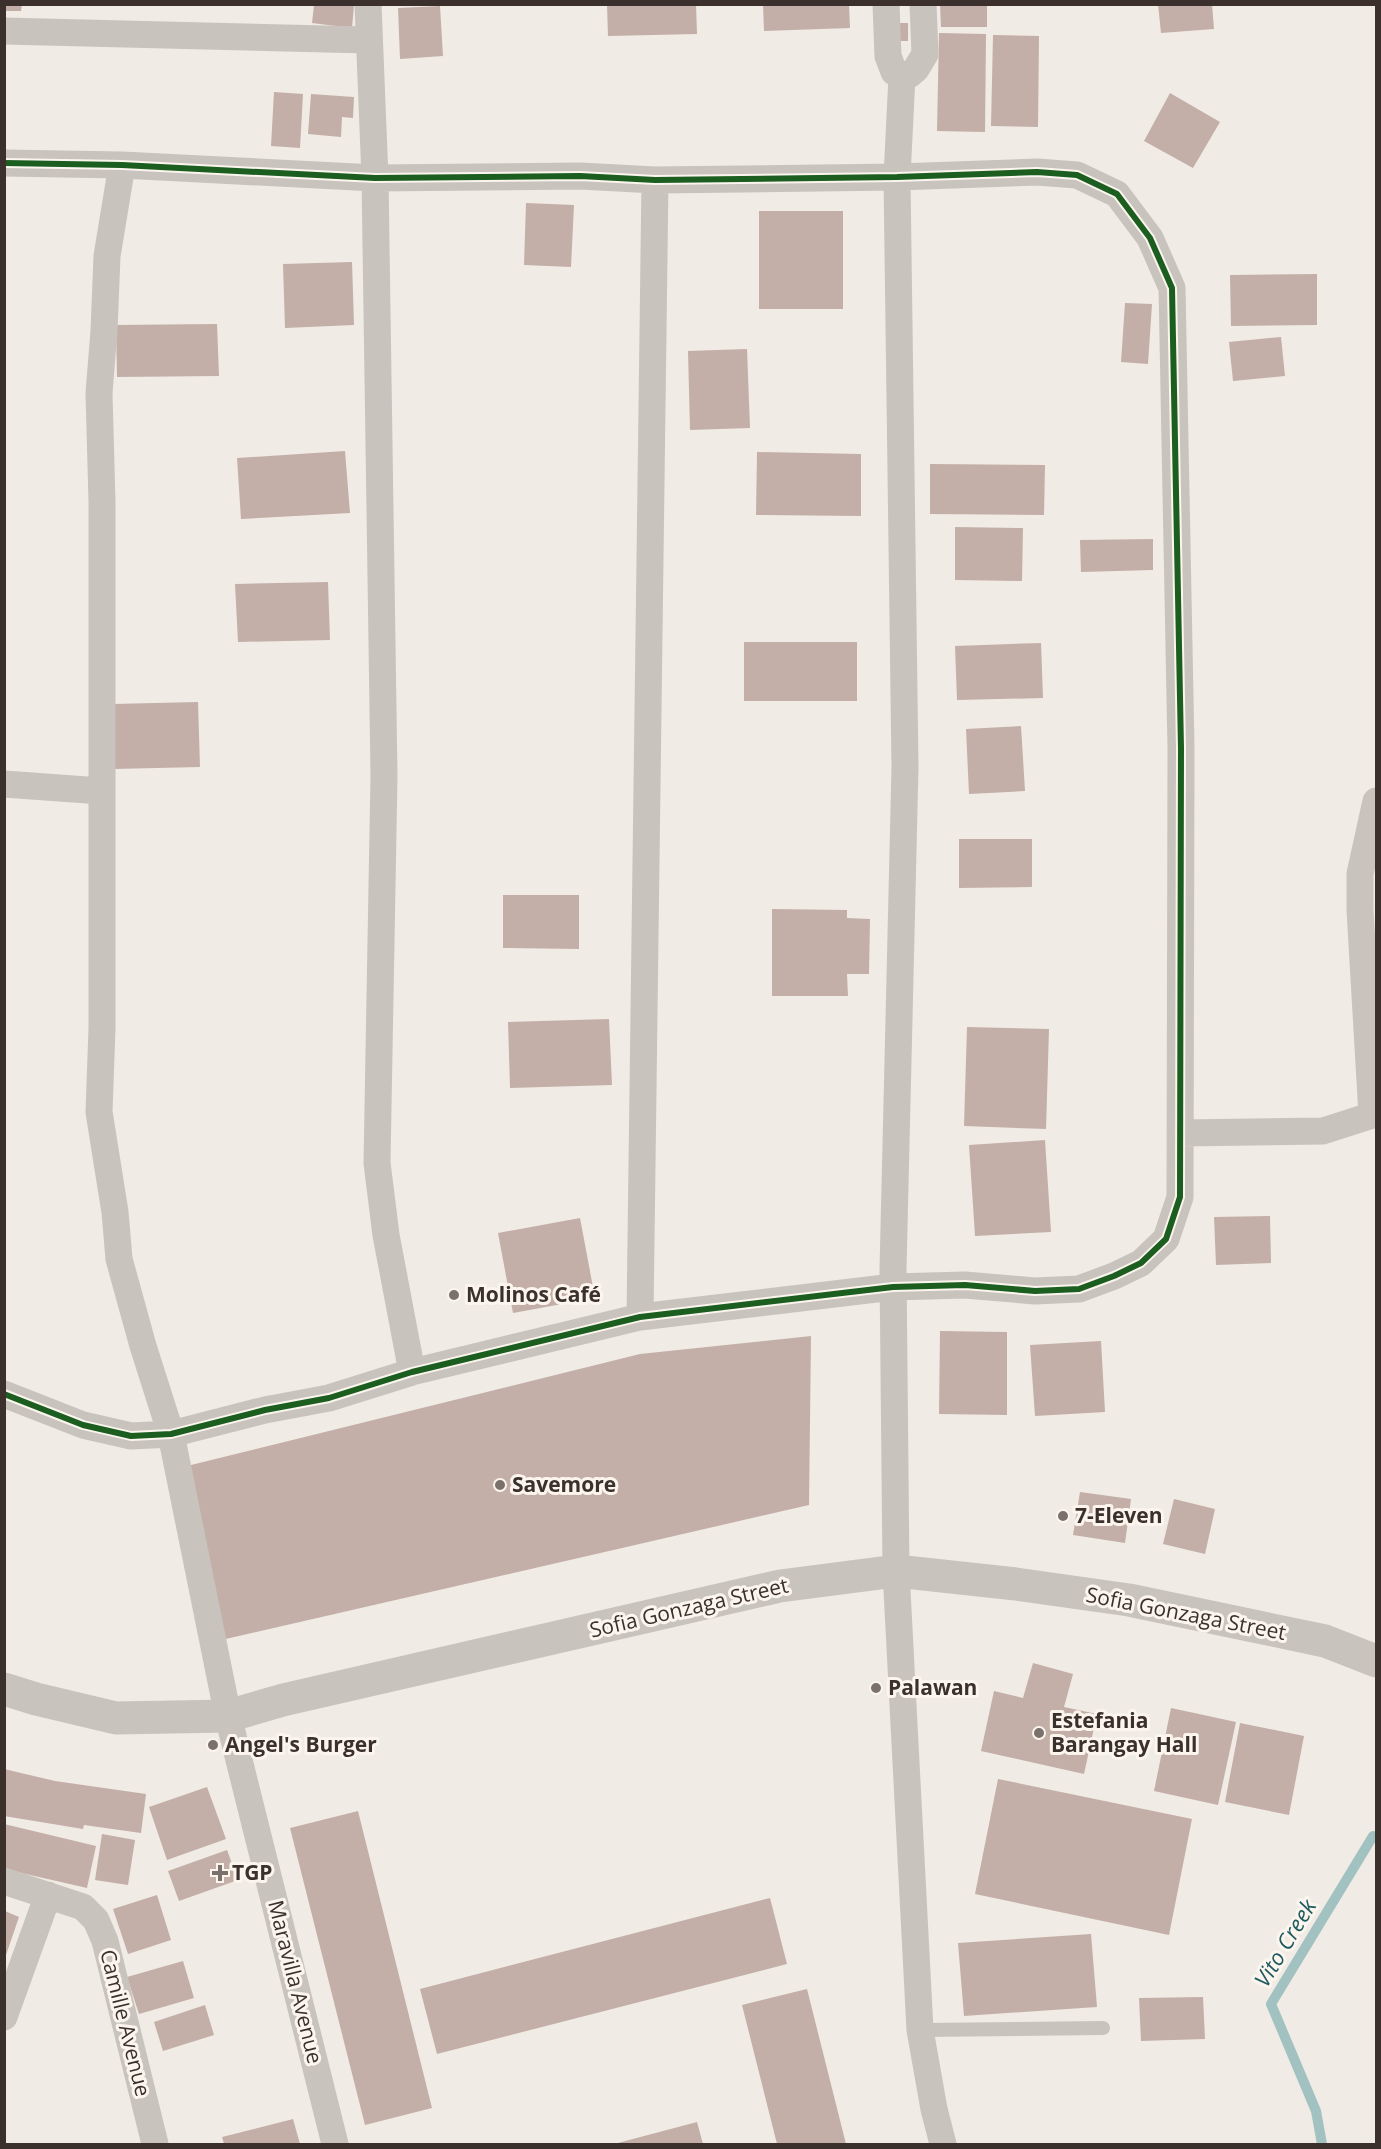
<svg xmlns="http://www.w3.org/2000/svg" width="1381" height="2149" viewBox="0 0 1381 2149" font-family="'Open Sans',sans-serif">
<rect width="100%" height="100%" fill="#f0ebe5"/>
<g fill="none" stroke-linecap="round" stroke-linejoin="round">
<path stroke="#a1c2c1" stroke-width="10" d="M1322 2144 1316 2111 1271 2004 1373 1836"/>
</g>
<path fill="#c3afa7" d="M4 4H22L21 11H4Z
M607 4H696L697 34 608 36Z
M763 4H849L850 28 764 31Z
M940 4H987V27H941Z
M1158 4H1212L1214 29 1161 33Z
M314 5H354L352 28 312 23Z
M440 6 443 56 400 59 398 8Z
M893 23H908V41H892Z
M939 33 986 34 985 132 937 131Z
M993 35 1039 36 1038 127 991 126Z
M274 92 303 94 300 148 271 146Z
M1170 93 1220 122 1193 168 1144 141Z
M311 94 354 97 353 118 342 117 341 137 308 134Z
M526 203 574 205 571 267 524 265Z
M759 211H843V309H759Z
M352 262 354 325 285 328 283 264Z
M1317 274V325L1231 326 1230 275Z
M1125 303 1152 304 1148 364 1121 362Z
M217 324 219 376 117 377 116 325Z
M1281 337 1285 376 1233 381 1229 342Z
M747 349 750 428 690 430 688 351Z
M345 451 350 513 241 519 237 458Z
M757 452 861 454V516L756 515Z
M930 464 1045 465 1044 515 930 514Z
M955 527 1023 528 1022 581 955 580Z
M1153 539V570L1081 572 1080 540Z
M328 582 330 640 238 642 235 584Z
M744 642H857V701H744Z
M1041 643 1043 698 957 700 955 646Z
M198 702 200 767 114 769 112 704Z
M1021 726 1025 791 969 794 966 729Z
M959 839H1032V887L959 888Z
M503 895H579V949L503 948Z
M772 909 847 910V918L870 919 869 974H847L848 996H772Z
M609 1019 612 1085 510 1088 508 1022Z
M967 1027 1049 1029 1046 1129 964 1126Z
M1045 1140 1051 1232 975 1236 969 1145Z
M1270 1216 1271 1263 1216 1265 1214 1217Z
M580 1218 595 1298 513 1313 498 1233Z
M940 1331 1007 1332V1415L939 1414Z
M811 1336 809 1505 217 1641 187 1466 640 1354Z
M1101 1341 1105 1412 1035 1416 1030 1345Z
M1080 1492 1131 1499 1125 1543 1073 1535Z
M1174 1499 1215 1509 1205 1554 1163 1544Z
M1033 1663 1073 1674 1064 1707 1097 1714 1084 1774 981 1751 994 1691 1023 1698Z
M1171 1708 1236 1722 1218 1805 1154 1791Z
M1240 1723 1304 1736 1289 1815 1225 1802Z
M4 1769 55 1781 146 1794 141 1833 84 1825 83 1829 4 1816Z
M998 1779 1192 1819 1169 1935 975 1894Z
M207 1787 226 1839 167 1860 149 1807Z
M358 1811 432 2108 365 2125 290 1828Z
M4 1824 96 1846 87 1888 4 1869Z
M102 1834 135 1840 128 1885 95 1880Z
M227 1850 238 1880 179 1901 168 1871Z
M157 1895 171 1940 128 1954 113 1909Z
M770 1898 787 1964 437 2054 420 1989Z
M5 1911 19 1917 5 1958Z
M1091 1934 1097 2007 964 2016 958 1943Z
M183 1961 194 1998 139 2014 127 1977Z
M807 1989 846 2144H777L742 2005Z
M1203 1997 1205 2039 1141 2041 1139 1998Z
M205 2005 214 2035 163 2051 154 2022Z
M293 2119 300 2144H224L222 2137Z
M697 2122 703 2144H614Z"/>
<g fill="none" stroke-linecap="round" stroke-linejoin="round">
<path stroke="#c9c3be" stroke-width="14" d="M920 2030 1103 2028"/>
<path stroke="#c9c3be" stroke-width="27" d="M368 4 375 178 384 776 377 1163 386 1235 412 1372
M886 4 888 56 894 72 902 76 909 75 916 69 925 54 923 4
M4 31 368 40
M902 76 897 177 905 767 893 1270 896 1571 920 2030 934 2109 943 2144
M4 163 122 165 375 178 580 176 655 180 897 177 1037 172 1077 175 1117 194 1150 238 1172 288 1181 748 1180 1197 1166 1239 1141 1263 1114 1276 1079 1289 1035 1291 965 1285 893 1287 640 1317 412 1372 329 1398 265 1410 171 1434 131 1436 83 1425 4 1394
M122 165 107 256 104 331 99 393 102 502V1028L99 1112 115 1212 119 1259 143 1346 171 1434 228 1716 335 2144
M4 784 101 791
M1372 1115 1360 910V874L1376 801
M1180 1133 1323 1131 1376 1114
M640 1317 655 180
M4 1881 83 1907 96 1920 105 1941 155 2144
M4 2017 48 1895"/>
<path stroke="#c9c3be" stroke-width="33" d="M4 1689 36 1699 116 1718 228 1716 283 1700 780 1586 896 1571 1016 1584 1129 1600 1325 1641 1376 1661"/>
<defs>
<path id="cycleway" d="M4 163 122 165 375 178 580 176 655 180 897 177 1037 172 1077 175 1117 194 1150 238 1172 288 1181 748 1180 1197 1166 1239 1141 1263 1114 1276 1079 1289 1035 1291 965 1285 893 1287 640 1317 412 1372 329 1398 265 1410 171 1434 131 1436 83 1425 4 1394"/>
</defs>
<use href="#cycleway" stroke="#fbf5ee" stroke-width="10"/>
<use href="#cycleway" stroke="#1b5e20" stroke-width="6"/>
</g>
<g fill="#7a716c" stroke="#fbf5ee" stroke-width="2">
<circle cx="454" cy="1295" r="6"/>
<circle cx="500" cy="1485" r="6"/>
<circle cx="1063" cy="1516" r="6"/>
<circle cx="876" cy="1688" r="6"/>
<circle cx="1039" cy="1733" r="6"/>
<circle cx="213" cy="1745" r="6"/>
<path d="M217 1864h6v6h6v6h-6v6h-6v-6h-6v-6h6z"/>
</g>
<g text-anchor="middle" stroke-width="6" stroke-linejoin="round" paint-order="stroke">
<g font-size="21" font-weight="bold" fill="#3b302b" stroke="#fbf5ee" text-anchor="start">
<text x="466" y="1302">Molinos Café</text>
<text x="512" y="1492">Savemore</text>
<text x="1075" y="1523">7-Eleven</text>
<text x="888" y="1695">Palawan</text>
<text x="1051" y="1728">Estefania<tspan x="1051" dy="24">Barangay Hall</tspan></text>
<text x="225" y="1752">Angel's Burger</text>
<text x="232" y="1880">TGP</text>
</g>
<g font-size="21" fill="#3b302b" stroke="#fbf5ee">
<text transform="translate(689 1608) rotate(-13)" y="7">Sofia Gonzaga Street</text>
<text transform="translate(1186 1614) rotate(11)" y="7">Sofia Gonzaga Street</text>
<text transform="translate(295 1982) rotate(76)" y="7">Maravilla Avenue</text>
<text transform="translate(125 2023) rotate(76)" y="7">Camille Avenue</text>
</g>
<g font-size="22" font-style="italic" fill="#1f5a5e" stroke="#fbf5ee">
<text transform="translate(1285 1943) rotate(-59)" y="8">Vito Creek</text>
</g>
</g>
<rect width="1381" height="2149" fill="none" stroke="#3b302b" stroke-width="12"/>
</svg>
